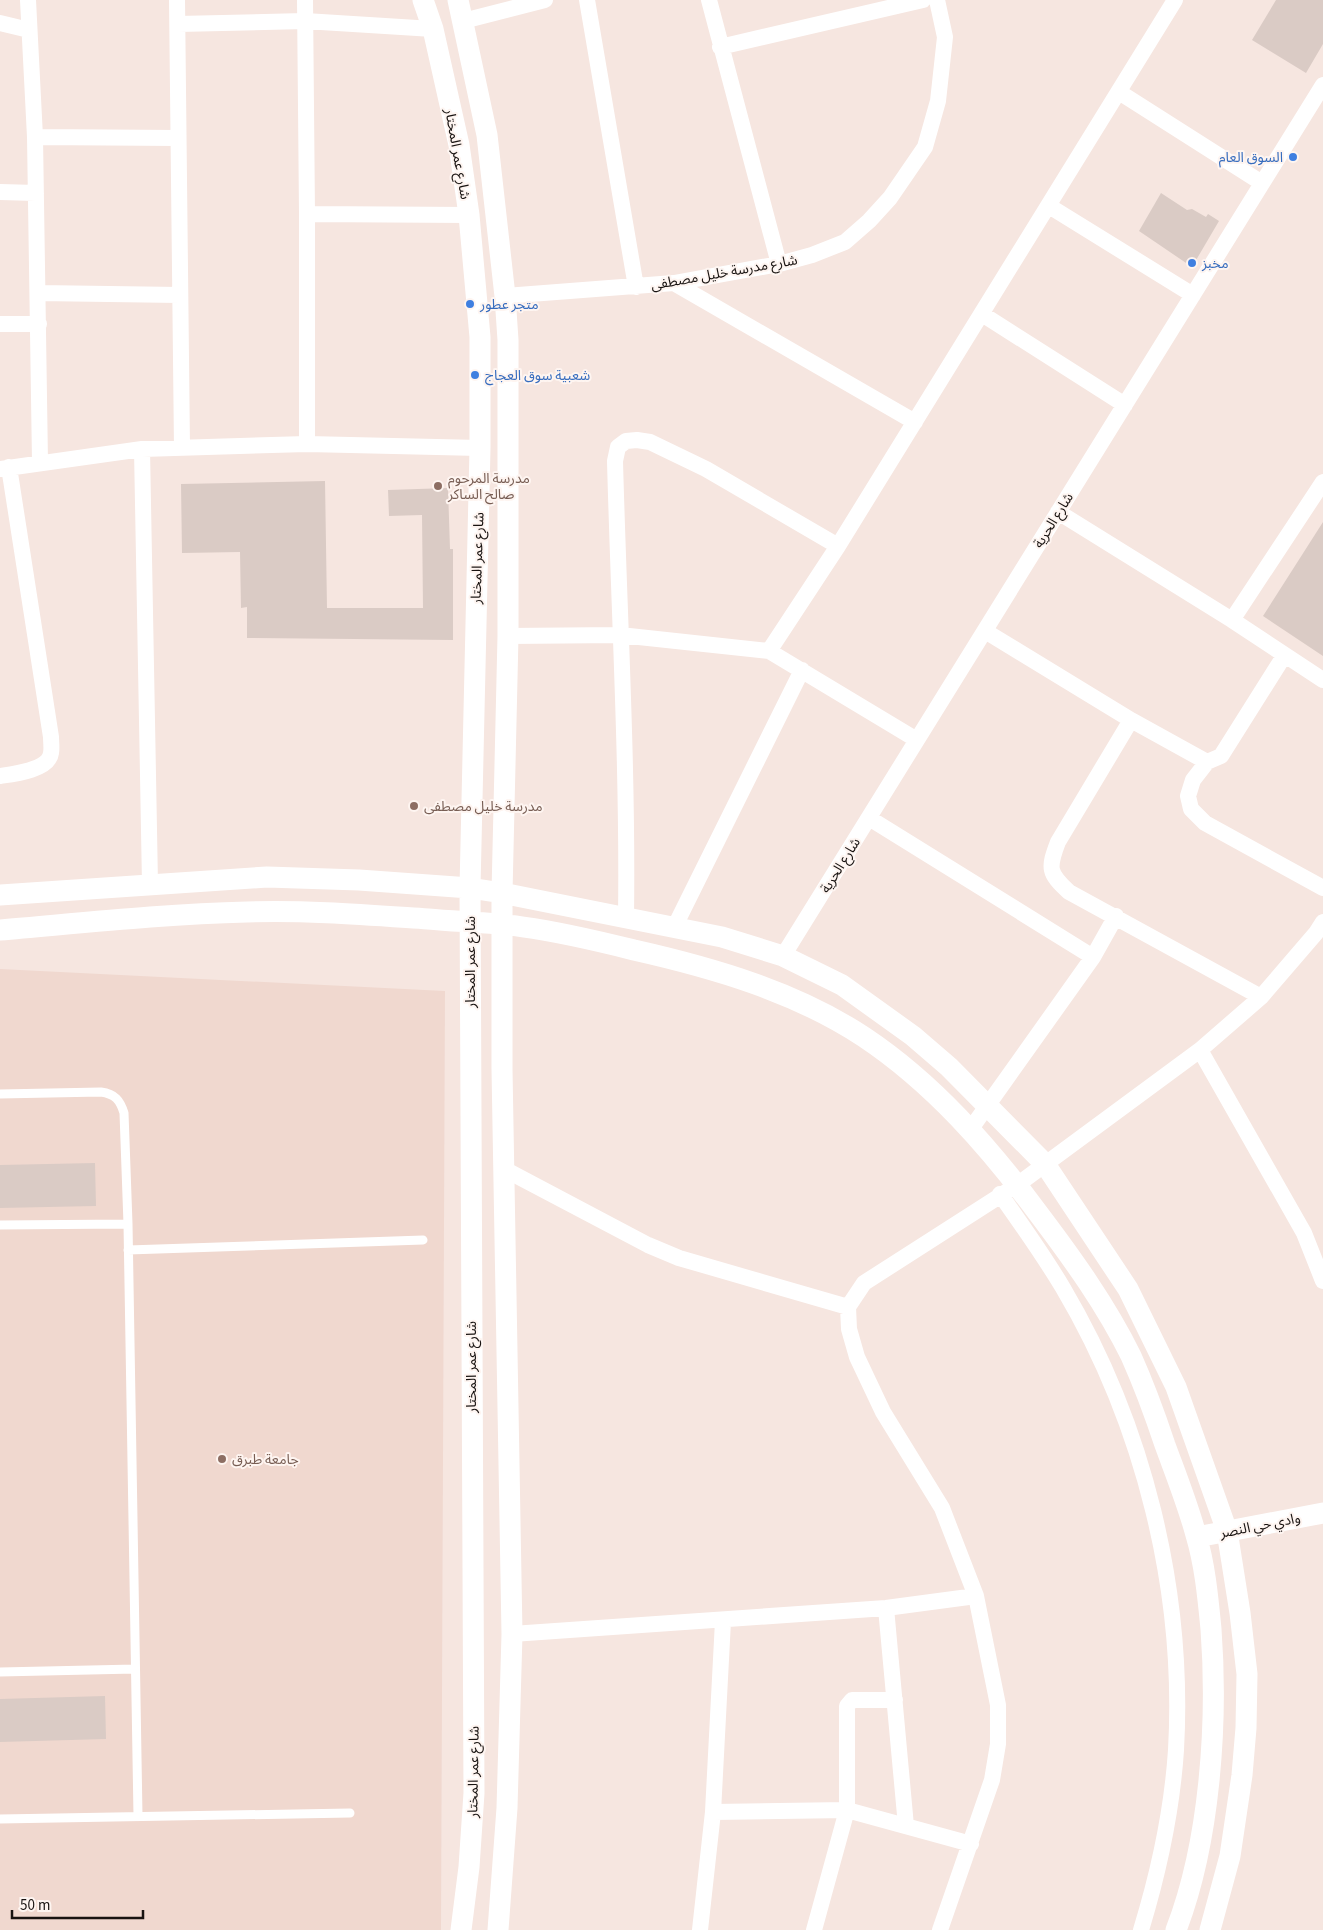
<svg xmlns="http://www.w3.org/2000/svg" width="1323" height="1930" viewBox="0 0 1323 1930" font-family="'Source Sans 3','Noto Sans Arabic',sans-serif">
<rect width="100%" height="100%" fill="#f6e6e0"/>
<path fill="#f0d8cf" d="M0 969 445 991 441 1930H0Z"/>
<path fill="#dacbc5" d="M1276 0H1323V44L1306 73 1252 40Z
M1161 193 1187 210 1192 209 1206 217 1208 214 1219 221 1192 267 1139 231Z
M325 481 327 608H423L422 515 389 516 388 490 448 488 450 549H453V640L247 638V607L241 608 240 552 182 553 181 484Z
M1323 522V656L1263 616Z
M95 1163 96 1206 0 1208V1165Z
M105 1696 106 1739 0 1742V1699Z"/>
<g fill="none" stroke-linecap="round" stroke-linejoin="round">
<path stroke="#fff" stroke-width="9" d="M0 1094 101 1092C115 1094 120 1100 124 1113L128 1224 138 1816
M0 1225 128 1224
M128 1250 423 1240
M0 1672 135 1669
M0 1819 350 1813"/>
<path stroke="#fff" stroke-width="16" d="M28 0 35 137 40 462
M177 0 182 448
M305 0 307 214V444
M587 0 636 287
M709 0 779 264
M463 21 545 0
M0 23 29 30
M178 24 305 21 433 29
M720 47 923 0
M1119 92 1262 183
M35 137 178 138
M0 192 36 193
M1049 206 1193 295
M307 214 469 215
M674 283 915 422
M38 293 180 295
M505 296 674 283 779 264 812 255 845 242 869 221 890 198 925 147 938 101 945 37 937 0
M982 314 1125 405
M0 324H39
M142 449 150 884
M0 469 142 449 307 444 480 448
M1058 512 1232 620 1323 680
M1232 620 1323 482
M985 631 1131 720 1207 762
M508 636 620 635 769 651 917 740
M769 651 838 546 1175 0
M1284 656 1221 756 1207 762 1193 780 1188 796 1191 809 1205 823 1323 888
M1131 720 1058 842C1048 868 1048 873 1069 892L1261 997
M0 776C14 774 49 770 51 753 52 748 51 742 51 737L9 467
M869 818 1093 957
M626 918C628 766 619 613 615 461L618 447 626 441 637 440 650 442 706 469 838 546
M674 928 802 670
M783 956 1323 85
M1200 1050 1304 1233 1323 1281
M970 1130 1093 957 1116 916
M504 1169 648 1245 679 1258 848 1307
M1000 1194C1022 1225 1044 1256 1063 1288 1144 1425 1185 1591 1176 1750 1172 1811 1159 1871 1141 1930
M886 1608 906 1826
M512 1634 886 1608 976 1596
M713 1812 847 1810 971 1844
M700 1930 713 1812 723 1621
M814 1930 847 1810V1706L852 1700H895
M940 1930 992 1780 998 1744V1705L976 1596 942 1508 883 1412 857 1357 849 1329 848 1307 864 1283 1017 1185 1200 1050 1261 997 1316 933 1323 922"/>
<path stroke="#fff" stroke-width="21" d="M423 0 433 29 459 145 469 215 480 337V448L470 888 474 1793 469 1867 461 1930
M458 0 487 135 505 296 508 340V636L502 893V1069L512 1634 507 1808 498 1930
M0 895 267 877 359 880 470 888 502 893 722 937 783 956 842 985 913 1036 949 1067 1045 1164 1128 1289 1176 1387 1227 1531 1240 1613 1247 1674 1246 1728 1242 1775 1230 1856 1210 1930
M0 930C82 923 164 914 247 912 307 910 368 915 428 919 459 922 491 922 523 927 560 932 598 941 634 950 714 968 796 992 864 1037 933 1083 989 1147 1038 1213 1072 1258 1106 1305 1131 1356 1144 1385 1155 1415 1165 1445 1176 1475 1188 1505 1196 1535 1205 1565 1208 1598 1211 1629 1218 1723 1210 1842 1176 1930
M1197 1537 1323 1513"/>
</g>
<g fill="#3f7fe0" stroke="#fef5f1" stroke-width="2">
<circle cx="1293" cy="157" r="5"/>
<circle cx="1192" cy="263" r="5"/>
<circle cx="470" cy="304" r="5"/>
<circle cx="475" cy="375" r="5"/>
</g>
<g fill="#8d6e63" stroke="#fef5f1" stroke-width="2">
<circle cx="438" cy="486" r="5"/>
<circle cx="414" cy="806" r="5"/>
<circle cx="222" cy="1459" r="5"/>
</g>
<g text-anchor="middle" stroke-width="4" stroke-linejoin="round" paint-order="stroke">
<g font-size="14" fill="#181311" stroke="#fef5f1">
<text transform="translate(458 154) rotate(80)" y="5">شارع عمر المختار</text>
<text transform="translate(724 272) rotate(-10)" y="5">شارع مدرسة خليل مصطفى</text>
<text transform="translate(1053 520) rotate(-58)" y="5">شارع الحرية</text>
<text transform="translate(477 558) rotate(-88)" y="5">شارع عمر المختار</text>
<text transform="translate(840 865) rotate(-58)" y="5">شارع الحرية</text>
<text transform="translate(470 962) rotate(-90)" y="5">شارع عمر المختار</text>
<text transform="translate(471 1367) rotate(-90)" y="5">شارع عمر المختار</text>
<text transform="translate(1260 1525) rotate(-11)" y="5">وادي حي النصر</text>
<text transform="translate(473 1772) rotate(-89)" y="5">شارع عمر المختار</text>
</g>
<g font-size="14" fill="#366cbe" stroke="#fef5f1" text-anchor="start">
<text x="1283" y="162" text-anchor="end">السوق العام</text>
<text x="1202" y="268">مخبز</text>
<text x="480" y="309">متجر عطور</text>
<text x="485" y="380">شعبية سوق العجاج</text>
</g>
<g font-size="14" fill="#785e54" stroke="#fef5f1" text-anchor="start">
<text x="448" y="483">مدرسة المرحوم<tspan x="448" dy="16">صالح الساكر</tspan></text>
<text x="424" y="811">مدرسة خليل مصطفى</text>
<text x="232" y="1464">جامعة طبرق</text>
</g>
</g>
<path d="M12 1910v8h131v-8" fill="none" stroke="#181311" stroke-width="2.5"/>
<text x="20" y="1910" font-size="15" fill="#181311" stroke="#fef5f1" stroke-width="4" paint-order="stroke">50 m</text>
</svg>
